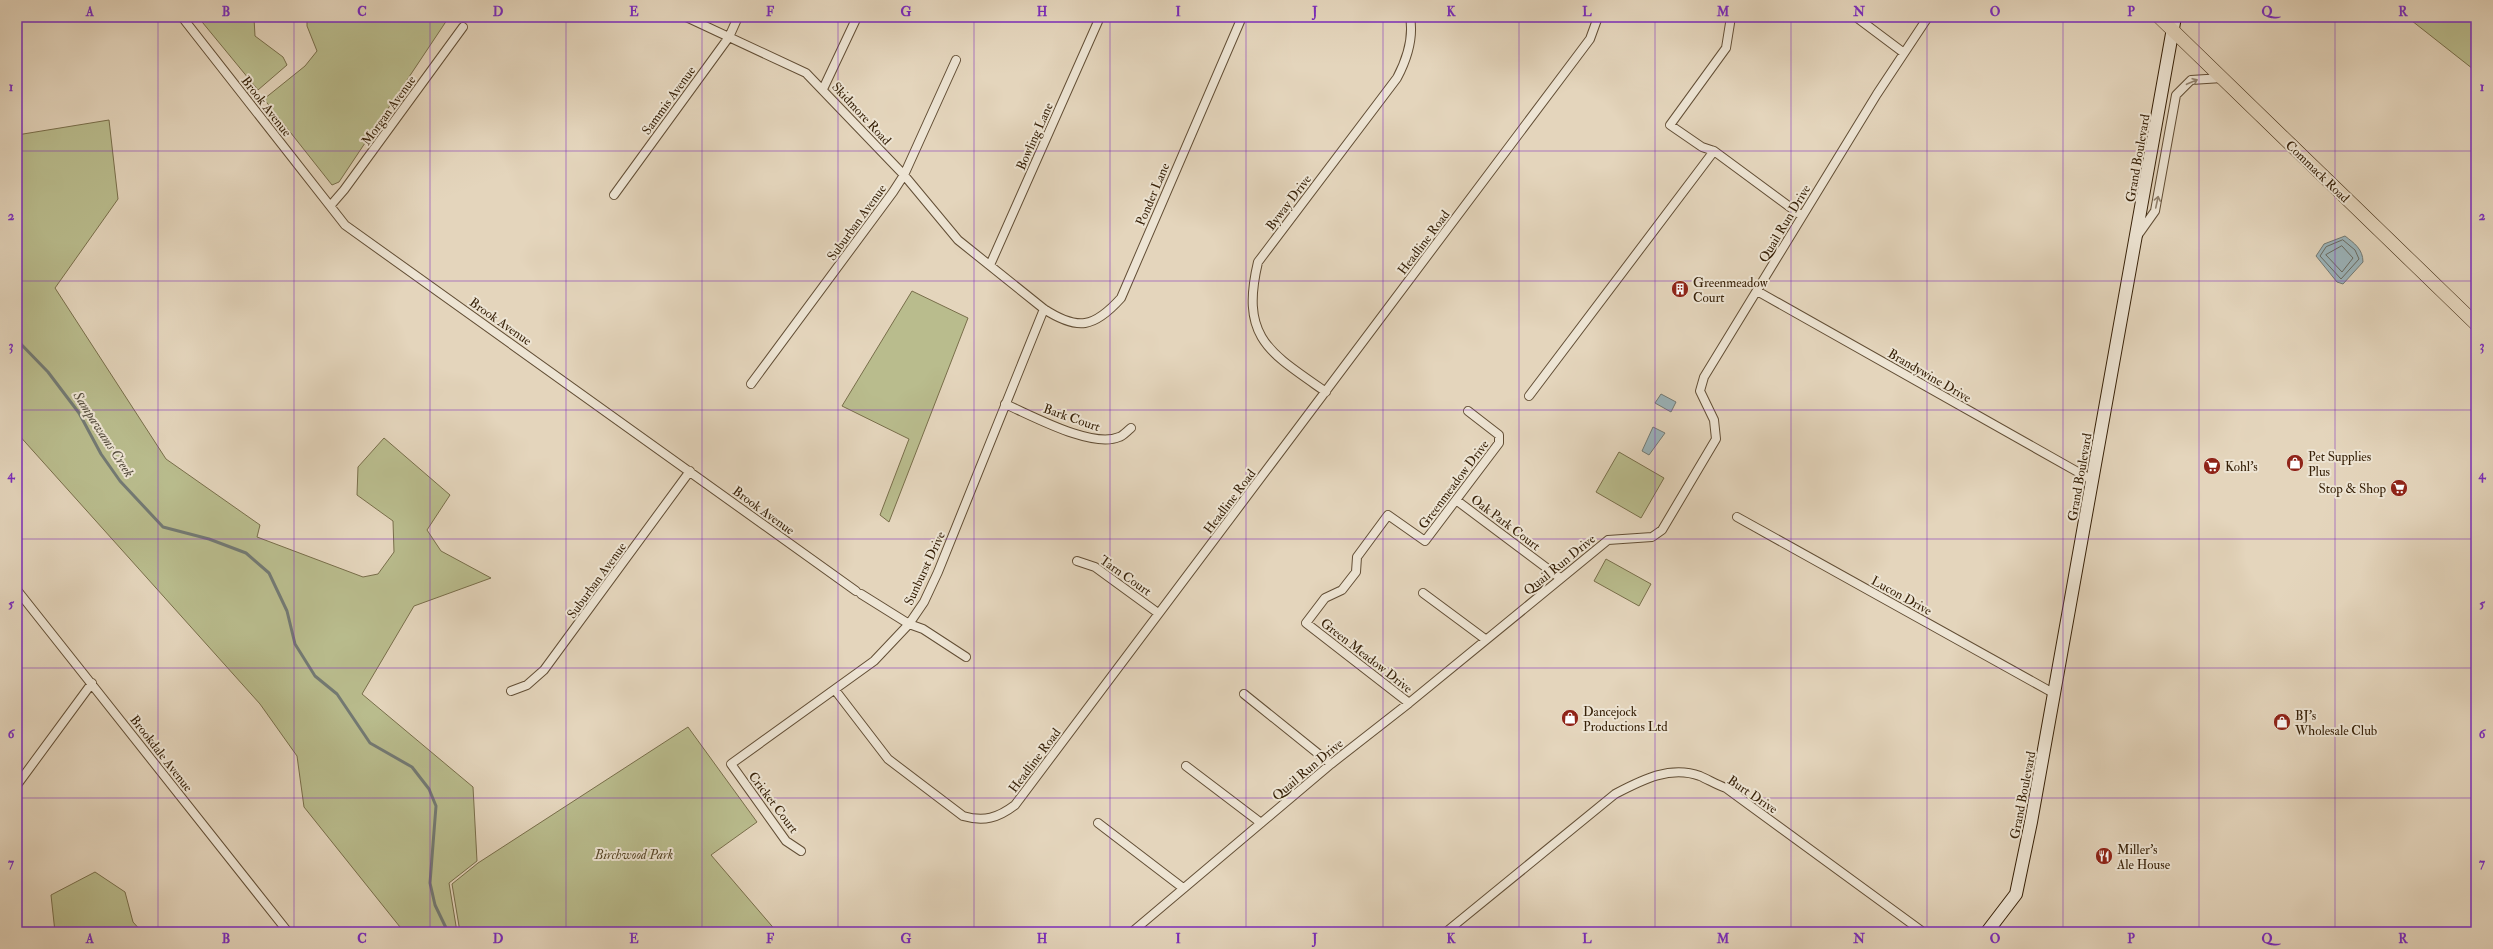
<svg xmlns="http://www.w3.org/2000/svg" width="2493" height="949" viewBox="0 0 2493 949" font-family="'IM FELL Double Pica',serif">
<rect width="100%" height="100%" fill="#e4d5bc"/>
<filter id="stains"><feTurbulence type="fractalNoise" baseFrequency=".005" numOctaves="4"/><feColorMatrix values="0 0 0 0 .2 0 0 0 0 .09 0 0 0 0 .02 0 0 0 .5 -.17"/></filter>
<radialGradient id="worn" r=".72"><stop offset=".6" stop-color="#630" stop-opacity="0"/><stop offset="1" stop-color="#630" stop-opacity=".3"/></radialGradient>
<path fill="#b9bc8d" stroke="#786e4a" d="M198 17H256L254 18 255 36 283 57 287 65 258 90Z
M307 17H449L339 182 332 185 264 99 305 66 317 51 307 26Z
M2407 17H2476V51L2473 69Z
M109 120 118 199 55 288 166 459 260 525 257 537 363 577 378 574 394 552 393 521 357 495 358 467 384 438 450 495 427 530 441 551 491 578 414 606 362 694 473 787 477 861 449 883 457 932H404L304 807 297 756 260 704 17 433V135Z
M912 291 968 318 889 522 880 515 909 439 842 406Z
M1619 452 1664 478 1641 518 1596 492Z
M1606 559 1651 584 1639 606 1594 581Z
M688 727 757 822 711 855 777 932H460L452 884 478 863Z
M95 872 125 892 133 922 142 932H55L51 895Z"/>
<path fill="#9bb5bc" stroke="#737a74" d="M2345 236C2354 243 2363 249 2363 262L2343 284 2337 282 2316 256 2324 244Z
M1661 394 1676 402 1671 412 1655 403Z
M1653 427 1665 433 1649 455 1642 451Z"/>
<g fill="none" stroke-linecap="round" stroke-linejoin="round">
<path stroke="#696b62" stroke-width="1" d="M2343 240 2355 250 2359 259 2341 279 2320 256 2326 247Z
M2342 246 2353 258 2342 272 2326 255Z"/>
<path stroke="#737a74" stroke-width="3" d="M17 340 48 372 79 413 101 454 120 481 163 527 209 539 246 553 269 573 287 611 295 644 315 676 337 694 370 743 412 767 429 789 436 806 430 883 435 905 448 932"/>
<defs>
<path id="street" d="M182 17 345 225 856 591
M686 17 806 73 904 175 958 240 1044 309C1078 331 1094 328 1121 298L1242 17
M1731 17 1726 48 1670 125 1702 147 1714 151 1802 216
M1856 17 1904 53
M823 89 857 17
M614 195 729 37 738 17
M331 205 344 190 463 27
M2138 235 2155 211 2176 95 2191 80 2222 78
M990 265 1100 17
M1757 291 2092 480
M751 384 893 192 904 175 956 60
M1326 392C1269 352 1240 338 1258 262L1397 78C1407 59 1414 39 1410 17
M1529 396 1714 151
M1005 404C1031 415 1092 449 1119 437 1123 436 1127 431 1131 428
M1456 500 1560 578
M1737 517 2055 694
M1077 561 1095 567 1158 613
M17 590 288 932
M1423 593 1485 639
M861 594 909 624 923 629 966 657
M835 690 888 759 963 816C984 822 998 818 1015 805L1575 59 1590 39 1598 17
M511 691 527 685 544 670 690 471
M1244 694 1331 764
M1409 703 1306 623 1325 598 1342 590 1356 572 1357 557 1388 515 1425 541 1499 443V435L1468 411
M1186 766 1261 823
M17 785 92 683
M1098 823 1183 888
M801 851 786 841 731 764 874 661 909 624 924 602 938 572 1044 309
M1132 932 1331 764 1409 703 1608 540 1652 537 1662 530 1716 439 1714 420 1700 391 1704 377 1877 94 1928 17
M1446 932 1615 794C1642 780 1670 765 1700 776 1709 780 1717 785 1726 788L1923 932"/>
<path id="secondary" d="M1987 932 2016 894 2031 822 2175 17"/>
<path id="primary" d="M2159 17 2476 324"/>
</defs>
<use href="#street" stroke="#624e35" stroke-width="10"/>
<use href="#secondary" stroke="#372108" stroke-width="14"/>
<use href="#primary" stroke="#372108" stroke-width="14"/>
<use href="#street" stroke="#ede4d3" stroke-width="8"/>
<use href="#secondary" stroke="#ede4d3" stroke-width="12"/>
<use href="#primary" stroke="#e4d5bc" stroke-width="13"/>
</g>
<defs><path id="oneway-shaft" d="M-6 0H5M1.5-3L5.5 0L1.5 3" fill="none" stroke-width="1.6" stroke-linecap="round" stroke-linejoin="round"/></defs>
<g stroke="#92826e">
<use href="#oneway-shaft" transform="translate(2192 82) rotate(-23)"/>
<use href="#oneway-shaft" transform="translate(2157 202) rotate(-78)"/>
</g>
<path fill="none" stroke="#7b2cbf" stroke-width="1" stroke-opacity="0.55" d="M158 17V932M294 17V932M430 17V932M566 17V932M702 17V932M838 17V932M974 17V932M1110 17V932M1246 17V932M1383 17V932M1519 17V932M1655 17V932M1791 17V932M1927 17V932M2063 17V932M2199 17V932M2335 17V932M17 151H2476M17 281H2476M17 410H2476M17 539H2476M17 668H2476M17 798H2476"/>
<defs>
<symbol id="building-disc" viewBox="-11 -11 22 22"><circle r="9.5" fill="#8f2418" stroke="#ede4d3"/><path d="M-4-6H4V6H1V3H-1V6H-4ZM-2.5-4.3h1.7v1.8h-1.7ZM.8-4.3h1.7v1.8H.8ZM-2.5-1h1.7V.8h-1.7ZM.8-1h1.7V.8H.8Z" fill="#fff"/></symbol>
<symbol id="shop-disc" viewBox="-11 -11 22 22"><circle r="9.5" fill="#8f2418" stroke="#ede4d3"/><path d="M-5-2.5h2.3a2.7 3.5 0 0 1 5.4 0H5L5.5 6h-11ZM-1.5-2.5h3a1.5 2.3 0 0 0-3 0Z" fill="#fff"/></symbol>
<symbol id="supermarket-disc" viewBox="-11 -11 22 22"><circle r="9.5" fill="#8f2418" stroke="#ede4d3"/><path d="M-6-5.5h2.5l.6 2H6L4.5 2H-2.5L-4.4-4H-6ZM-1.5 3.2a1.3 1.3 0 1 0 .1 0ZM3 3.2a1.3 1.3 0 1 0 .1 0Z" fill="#fff"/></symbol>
<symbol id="restaurant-disc" viewBox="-11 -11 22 22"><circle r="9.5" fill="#8f2418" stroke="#ede4d3"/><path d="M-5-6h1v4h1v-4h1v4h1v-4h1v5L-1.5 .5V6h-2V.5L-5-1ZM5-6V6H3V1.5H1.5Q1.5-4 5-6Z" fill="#fff"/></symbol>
</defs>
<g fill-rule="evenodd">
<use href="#building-disc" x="1670" y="279" width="20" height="20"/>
<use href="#shop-disc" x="2285" y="453" width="20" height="20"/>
<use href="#supermarket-disc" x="2202" y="456" width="20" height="20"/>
<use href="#supermarket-disc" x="2389" y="478" width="20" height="20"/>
<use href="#shop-disc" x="1560" y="708" width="20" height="20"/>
<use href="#shop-disc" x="2272" y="712" width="20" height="20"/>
<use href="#restaurant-disc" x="2094" y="846" width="20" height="20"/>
</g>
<g text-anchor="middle" stroke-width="4" stroke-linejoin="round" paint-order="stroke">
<g font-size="13" fill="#372108" stroke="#ede4d3">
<text transform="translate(668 100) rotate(-54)" y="5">Sammis Avenue</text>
<text transform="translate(267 106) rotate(52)" y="5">Brook Avenue</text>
<text transform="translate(388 110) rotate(-54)" y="5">Morgan Avenue</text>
<text transform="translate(862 113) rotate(47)" y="5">Skidmore Road</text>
<text transform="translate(1034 136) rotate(-66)" y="5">Bowling Lane</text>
<text transform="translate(2137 158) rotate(-80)" y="5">Grand Boulevard</text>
<text transform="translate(2318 171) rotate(44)" y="5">Commack Road</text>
<text transform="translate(1152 194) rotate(-67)" y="5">Ponder Lane</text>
<text transform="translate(1288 202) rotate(-53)" y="5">Byway Drive</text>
<text transform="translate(856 222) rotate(-54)" y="5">Suburban Avenue</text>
<text transform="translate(1784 223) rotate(-59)" y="5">Quail Run Drive</text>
<text transform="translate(1423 242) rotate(-53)" y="5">Headline Road</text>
<text transform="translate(501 321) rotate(35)" y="5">Brook Avenue</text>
<text transform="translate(1930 375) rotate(30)" y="5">Brandywine Drive</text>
<text transform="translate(1072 417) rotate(19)" y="5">Bark Court</text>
<text transform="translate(2079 477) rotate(-80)" y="5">Grand Boulevard</text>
<text transform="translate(1453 484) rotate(-53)" y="5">Greenmeadow Drive</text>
<text transform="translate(1229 501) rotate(-53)" y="5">Headline Road</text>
<text transform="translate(764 510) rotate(36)" y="5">Brook Avenue</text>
<text transform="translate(1506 522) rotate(37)" y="5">Oak Park Court</text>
<text transform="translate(1559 564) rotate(-39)" y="5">Quail Run Drive</text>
<text transform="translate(924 568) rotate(-65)" y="5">Sunburst Drive</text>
<text transform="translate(1126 575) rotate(35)" y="5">Tarn Court</text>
<text transform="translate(596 580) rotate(-54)" y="5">Suburban Avenue</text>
<text transform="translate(1902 595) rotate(29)" y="5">Lucon Drive</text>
<text transform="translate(1367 655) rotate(38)" y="5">Green Meadow Drive</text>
<text transform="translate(162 753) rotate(52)" y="5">Brookdale Avenue</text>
<text transform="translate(1034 760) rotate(-53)" y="5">Headline Road</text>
<text transform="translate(1307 769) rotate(-40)" y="5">Quail Run Drive</text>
<text transform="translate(1753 794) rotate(34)" y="5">Burt Drive</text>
<text transform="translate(2022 795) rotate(-79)" y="5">Grand Boulevard</text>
<text transform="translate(774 802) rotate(53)" y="5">Cricket Court</text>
</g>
<g font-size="13" fill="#372108" stroke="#ede4d3" text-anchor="start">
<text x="1693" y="287">Greenmeadow<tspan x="1693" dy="15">Court</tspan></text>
<text x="2308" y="461">Pet Supplies<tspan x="2308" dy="15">Plus</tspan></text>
<text x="2225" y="471">Kohl's</text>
<text x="2386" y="493" text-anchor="end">Stop &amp; Shop</text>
<text x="1583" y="716">Dancejock<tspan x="1583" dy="15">Productions Ltd</tspan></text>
<text x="2295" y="720">BJ's<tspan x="2295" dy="15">Wholesale Club</tspan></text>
<text x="2117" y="854">Miller's<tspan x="2117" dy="15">Ale House</tspan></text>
</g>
<g font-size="13" font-style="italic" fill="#584829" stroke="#ede4d3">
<text x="634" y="859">Birchwood Park</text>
</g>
<g font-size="14" font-style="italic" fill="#554d3e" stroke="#ede4d3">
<text transform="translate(104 434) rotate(57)" y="5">Sampawams Creek</text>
</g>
</g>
<rect width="2493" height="949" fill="none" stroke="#e4d5bc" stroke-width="44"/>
<rect x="22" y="22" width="2449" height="905" fill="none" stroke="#7b2cbf" stroke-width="1.5"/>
<g font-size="13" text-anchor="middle" font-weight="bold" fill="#7b2cbf">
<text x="90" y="16">A</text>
<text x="226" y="16">B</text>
<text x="362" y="16">C</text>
<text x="498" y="16">D</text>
<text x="634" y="16">E</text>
<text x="770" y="16">F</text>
<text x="906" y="16">G</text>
<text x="1042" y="16">H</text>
<text x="1178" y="16">I</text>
<text x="1315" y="16">J</text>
<text x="1451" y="16">K</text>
<text x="1587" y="16">L</text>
<text x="1723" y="16">M</text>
<text x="1859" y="16">N</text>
<text x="1995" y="16">O</text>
<text x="2131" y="16">P</text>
<text x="2267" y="16">Q</text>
<text x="2403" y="16">R</text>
<text x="11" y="91">1</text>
<text x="2482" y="91">1</text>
<text x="11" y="220">2</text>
<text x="2482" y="220">2</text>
<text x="11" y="350">3</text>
<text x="2482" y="350">3</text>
<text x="11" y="479">4</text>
<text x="2482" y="479">4</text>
<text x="11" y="608">5</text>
<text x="2482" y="608">5</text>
<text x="11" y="738">6</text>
<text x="2482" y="738">6</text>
<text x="11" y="867">7</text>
<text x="2482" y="867">7</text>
<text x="90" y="943">A</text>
<text x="226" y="943">B</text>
<text x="362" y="943">C</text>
<text x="498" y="943">D</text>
<text x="634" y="943">E</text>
<text x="770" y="943">F</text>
<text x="906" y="943">G</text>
<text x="1042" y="943">H</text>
<text x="1178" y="943">I</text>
<text x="1315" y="943">J</text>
<text x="1451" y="943">K</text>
<text x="1587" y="943">L</text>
<text x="1723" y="943">M</text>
<text x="1859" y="943">N</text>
<text x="1995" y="943">O</text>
<text x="2131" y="943">P</text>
<text x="2267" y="943">Q</text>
<text x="2403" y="943">R</text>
</g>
<rect width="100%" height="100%" filter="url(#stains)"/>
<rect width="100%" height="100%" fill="url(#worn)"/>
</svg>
